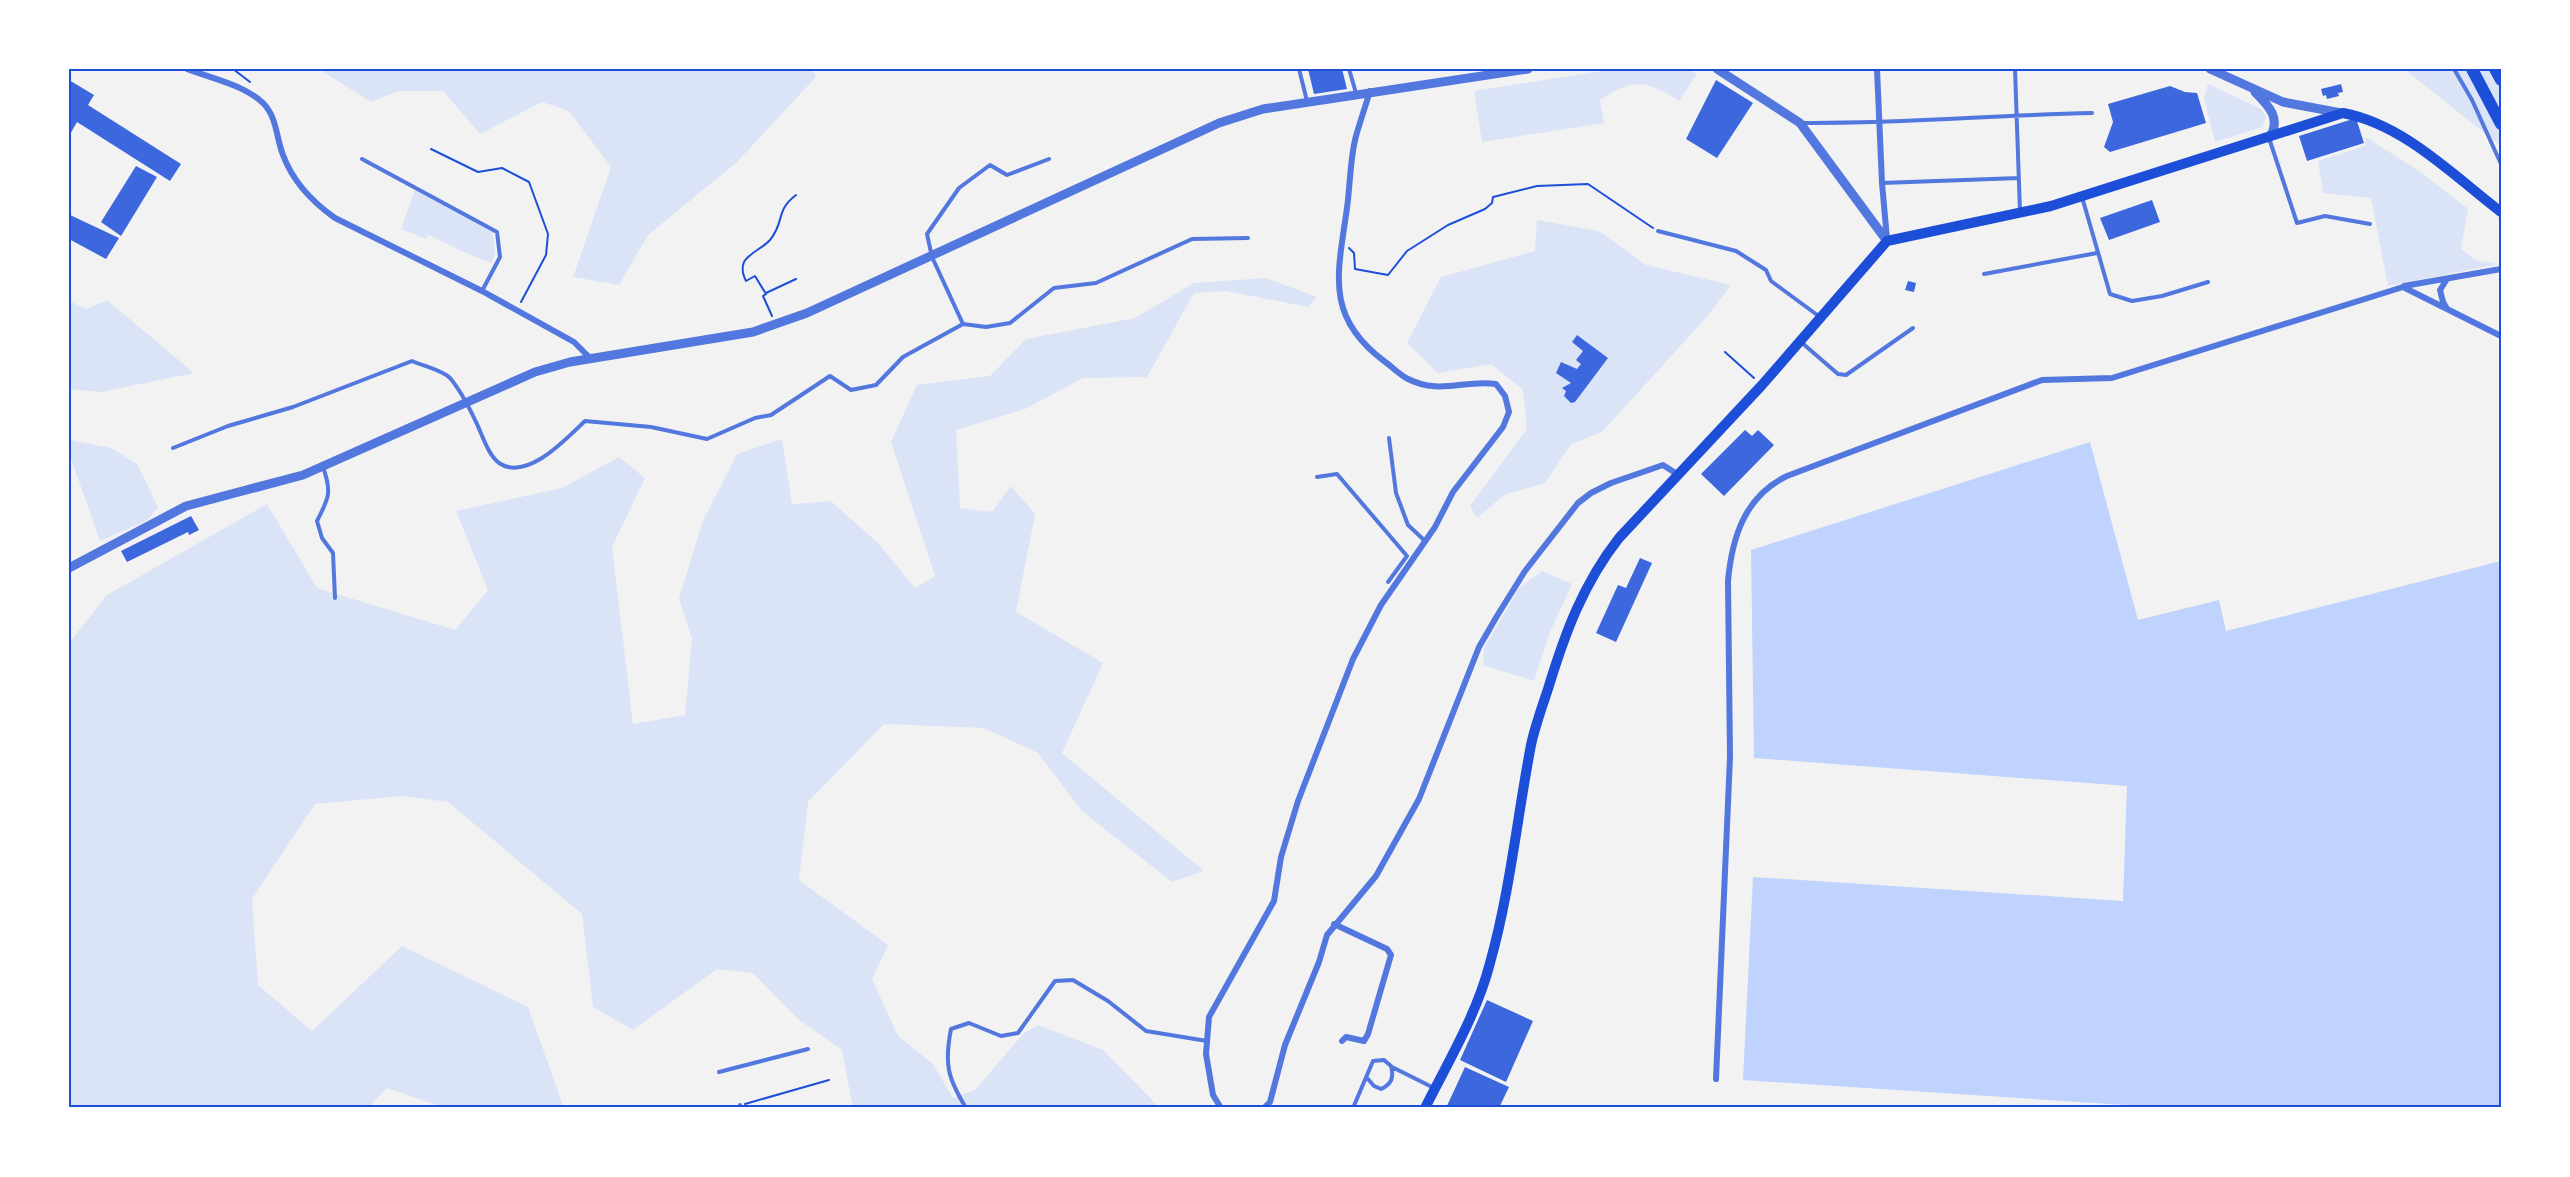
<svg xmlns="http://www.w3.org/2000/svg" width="2570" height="1177" viewBox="0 0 2570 1177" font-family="Mulish,sans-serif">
<rect width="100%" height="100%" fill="#f2f2f2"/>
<path fill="#dbe4f7" d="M319 69H811L816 77 736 163 648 235 619 285 573 277 611 167 569 111 542 102 480 134 443 91H399L371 102Z
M1614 69H1688L1697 74 1679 101C1646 80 1634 78 1600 100L1604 123 1482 142 1474 91Z
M2404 69H2501V146Z
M2208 84 2261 109 2266 117 2262 127 2215 142 2204 98Z
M2366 137 2422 173 2468 209 2461 249 2476 260 2499 264 2388 286 2371 198 2323 193 2318 161 2365 146Z
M415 190 493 232 495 251 492 263 468 254 429 235 426 239 401 229Z
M1537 220 1599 231 1646 265 1731 285 1705 319 1602 432 1571 444 1545 483 1504 495 1477 518 1470 506 1527 429 1523 390 1491 364 1438 373 1407 343 1441 277 1535 251Z
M1266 278 1317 297 1308 307 1226 291 1194 293 1147 377 1083 378 1025 409 956 430 960 508 992 512 1011 486 1035 514 1016 612 1103 663 1062 753 1204 871 1172 882 1082 811 1038 753 984 728 884 724 808 802 799 880 888 945 872 979 898 1036 933 1064 953 1098 975 1090 1023 1034 1038 1025 1103 1050 1160 1108H853L842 1050 798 1019 753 973 717 969 633 1030 593 1007 582 914 448 802 402 796 315 804 252 899 258 985 312 1031 402 946 528 1007 564 1108H445L387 1088 368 1108H69V643L107 595 267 504 317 588 455 630 488 590 456 511 562 488 619 457 645 478 612 547 633 724 685 715 692 639 679 599 702 523 737 454 782 439 792 504 831 501 879 544 915 588 935 576 891 442 917 385 990 376 1026 339 1135 318 1194 283Z
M107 300 194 373 101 392 69 389V301L87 309Z
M69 440 111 448 137 464 158 507 148 520 100 541 69 453Z
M1542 571 1572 584 1550 632 1534 681 1483 665 1484 648 1519 588Z"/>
<path fill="#bfd3fe" d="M2090 442 2138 620 2219 600 2226 631 2501 561V1108H2125V1105L1743 1080 1753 877 2123 901 2127 786 1754 758 1751 550Z"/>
<path fill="#3d67dc" d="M1308 69H1342L1347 89 1314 94Z
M69 80 94 95 88 105 181 164 170 181 77 122 69 136Z
M1716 80 1753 103 1717 158 1686 139Z
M2341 84 2343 92 2338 93 2339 96 2327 99 2326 95 2323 96 2321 89Z
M2170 86 2185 92 2197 93 2206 123 2110 152 2104 147 2113 122 2108 104Z
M2356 118 2364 143 2307 161 2299 136Z
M136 166 157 177 121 236 101 222Z
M2152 200 2160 222 2109 240 2100 218Z
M70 215 119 238 106 259 69 239Z
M1908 281 1916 283 1914 292 1905 290Z
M1577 335 1608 358 1575 402 1571 403 1564 396 1566 391 1562 388 1571 383 1556 373 1561 362 1577 369 1581 364 1576 360 1583 351 1572 342Z
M1745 430 1752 436 1758 430 1774 445 1724 496 1701 474Z
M191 516 199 530 189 535 188 532 127 562 121 551Z
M1640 558 1652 563 1616 642 1596 633 1618 585 1626 588Z
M1487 1000 1533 1021 1506 1082 1460 1060Z
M1465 1067 1509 1087 1499 1108H1446Z"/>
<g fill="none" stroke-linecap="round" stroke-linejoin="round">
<path stroke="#1d4ed8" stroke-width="2" d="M233 69 250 82
M431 149 478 172 502 168 529 182 548 234 546 255 521 302
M1349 248 1354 253 1355 269 1388 275 1407 251 1448 225 1485 209 1492 203 1493 197 1537 186 1588 184 1653 228
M766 293 796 279
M772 316 763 296 766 294 755 276 746 281C743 275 741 269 744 262 749 253 763 248 770 240 785 222 775 211 796 195
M1725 352 1754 378
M745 1104 829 1080"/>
<path stroke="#5277de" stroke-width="4" d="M1299 69 1307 101
M1349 69 1356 93
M2015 69 2020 212
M2454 69 2472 100 2501 164
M1802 123C1899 124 1995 115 2092 113
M2269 138 2297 223 2325 216 2370 224
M362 159 497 232 500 257 482 291
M1882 183 2019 178
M2082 197 2110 294 2132 301 2162 296 2208 282
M1658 231 1736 251 1766 270 1771 281 1820 317
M1984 274 2097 253
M963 324 986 327 1010 323 1054 288 1096 283 1192 239 1248 238
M963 324 932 257 927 234 959 188 990 165 1007 175 1049 159
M1801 342 1838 374 1846 375 1913 328
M1389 438 1396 493 1408 525 1425 541
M173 448 228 426 293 407 412 361C423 366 442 370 450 378 461 391 469 407 476 422 482 434 488 455 499 463 527 482 567 438 585 421L651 427 707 439 755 418 771 415 830 376 851 390 876 385 903 357 963 324
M323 467C332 492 329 498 317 521L322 538 333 553 335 598
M1317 477 1337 474 1407 556 1388 582
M1392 1067 1434 1088
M719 1072 808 1049
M740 1105V1108
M966 1108C948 1078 944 1065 951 1029L969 1023 1001 1036 1018 1033 1055 981 1073 980 1108 1001 1146 1031 1207 1041
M1353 1108 1373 1061 1384 1060 1391 1066C1394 1077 1392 1084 1381 1089L1374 1086 1368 1079"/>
<path stroke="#5277de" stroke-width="6" d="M187 69C211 78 244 85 263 103 277 117 276 137 283 155 293 182 311 201 335 218L482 291 574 342 590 358
M1877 69 1882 183 1887 239
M2404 286 2501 269
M2446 307 2443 302 2440 290 2447 279
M1334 924 1387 949 1391 955 1368 1034 1364 1041 1346 1037 1342 1041
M1716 1079 1730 757 1728 581C1732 537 1745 496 1787 476L2042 380 2112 378 2403 287 2501 336
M1221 1108 1213 1095 1206 1054 1209 1017 1274 901 1281 857 1298 801 1353 659 1381 605 1435 527 1453 492 1503 427 1509 412 1505 396 1496 384C1464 379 1440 396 1406 378 1398 373 1391 366 1384 361 1324 316 1338 273 1347 208 1350 186 1350 162 1355 140 1359 124 1365 108 1370 91
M1264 1108 1270 1102 1285 1045 1319 962 1327 935 1376 876 1419 799 1479 647 1497 616 1525 571 1578 503 1591 493 1611 483 1663 465 1677 474"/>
<path stroke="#5277de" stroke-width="9" d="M1717 69 1800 123 1887 241
M2210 69 2283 102 2341 113
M2255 92C2269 106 2282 119 2269 138
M69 568 186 506 303 475 535 372 570 362 753 332 807 313 1219 123 1263 109 1528 69"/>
<path stroke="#1d4ed8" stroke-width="10" d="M1425 1108C1448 1062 1477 1014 1490 963 1510 892 1517 818 1531 745 1535 726 1542 707 1548 689 1565 633 1583 584 1619 538L1762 385 1887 241 2051 206 2343 113C2403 124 2453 175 2501 212"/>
<path stroke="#1d4ed8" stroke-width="12" d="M2472 69 2501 124
M2495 69 2501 80"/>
</g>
<rect width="2570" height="1177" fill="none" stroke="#ffffff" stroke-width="141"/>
<rect x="70" y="70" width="2430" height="1036" fill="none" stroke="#1d4ed8" stroke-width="2"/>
</svg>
